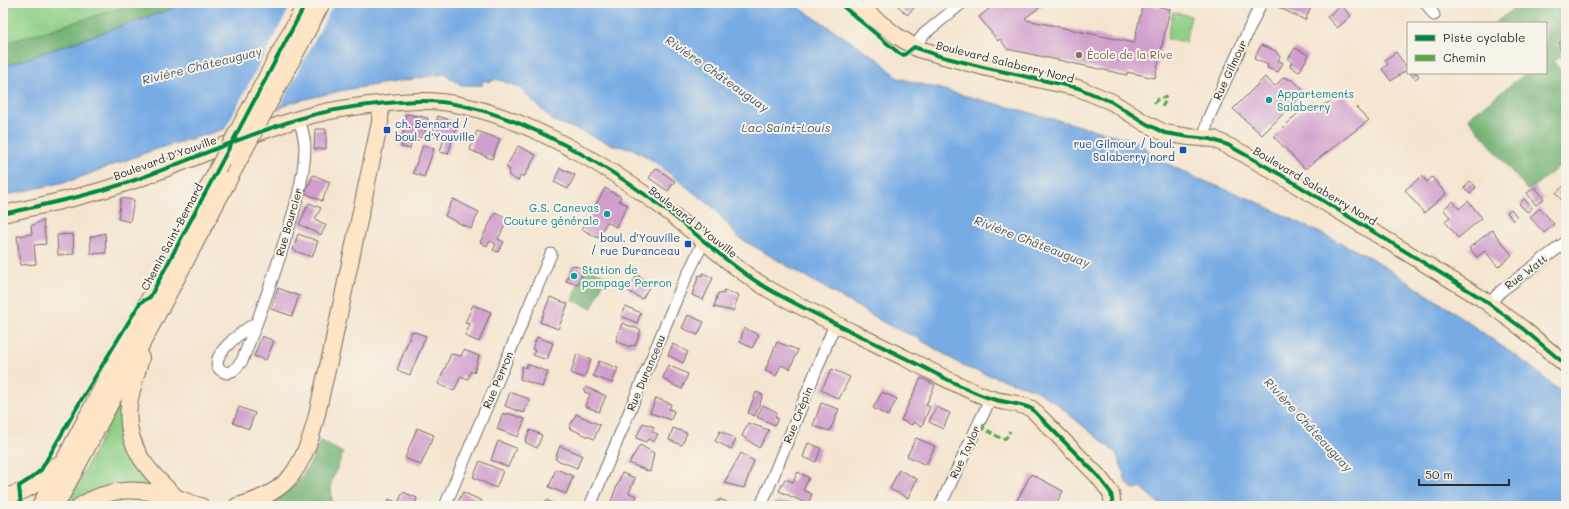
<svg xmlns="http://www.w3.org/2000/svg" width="1569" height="509" viewBox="0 0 1569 509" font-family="Mali,sans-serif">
<rect width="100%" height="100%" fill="#f7f3e8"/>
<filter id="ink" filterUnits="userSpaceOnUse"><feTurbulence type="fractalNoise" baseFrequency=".025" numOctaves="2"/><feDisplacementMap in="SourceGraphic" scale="8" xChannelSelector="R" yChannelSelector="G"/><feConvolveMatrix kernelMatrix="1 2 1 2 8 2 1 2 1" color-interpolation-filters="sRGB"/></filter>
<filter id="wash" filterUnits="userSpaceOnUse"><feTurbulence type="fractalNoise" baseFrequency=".012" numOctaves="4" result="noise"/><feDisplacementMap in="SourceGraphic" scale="16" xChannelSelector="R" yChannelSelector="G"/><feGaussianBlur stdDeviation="0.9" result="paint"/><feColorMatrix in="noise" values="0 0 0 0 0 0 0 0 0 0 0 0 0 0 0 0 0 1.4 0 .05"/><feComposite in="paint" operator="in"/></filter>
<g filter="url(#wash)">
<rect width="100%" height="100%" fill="#f5e5d0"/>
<path fill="#8fd088" stroke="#5d7e5a" d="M3 3H182L3 67Z
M1173 12 1191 16 1185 43 1167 39Z
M126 392 123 410 156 487 81 499 71 506H65Z"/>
<path fill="#73b274" stroke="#4f6e50" d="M135 3H182L171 9 3 67V44L128 6Z
M1521 3H1566V39L1558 45 1564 54 1553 61 1566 77V161L1528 191 1468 118 1526 73H1546V23H1495Z
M587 268 606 276 592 308 572 300 584 269Z
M320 440 343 453 331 483 332 506H266C296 486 308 475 320 440Z"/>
<path fill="#77abe4" stroke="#516b88" d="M182 3H792L879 60 898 78 1137 141 1158 159 1194 177 1253 200 1371 258 1451 310 1531 367 1566 396V506H1162L1141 488 1133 489 1125 481C1125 474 1119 460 1116 453L1053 401 1033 389 967 368 916 337 890 326 738 237 715 209 655 162 632 148 615 146 573 128 553 121 519 87 496 79 490 82 483 80 482 85H461L445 74 344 90 289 103 278 110 225 129 156 149 73 180 3 196V67L171 9Z"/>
<path fill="#f5e5d0" d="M292 3H334L277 112 224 131Z"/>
<g id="blocks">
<path fill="#d09dcc" d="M899 3H919L907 15 897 5Z
M996 3H1046L1025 18 1027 20 1134 43 1143 3H1151L1150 5 1170 9 1155 78 1127 72V75L1007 49 1000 39 998 41 979 17Z
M1278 3H1310L1312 4 1305 20 1276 6Z
M1341 5 1351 16 1337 28 1327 17Z
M1261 45 1276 51 1280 57 1278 60 1283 63 1278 72 1267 68 1268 65 1254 59Z
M1295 48 1309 55 1299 72 1290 66 1292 62 1288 59Z
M1396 52 1408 69 1391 81 1382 69 1388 64 1385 60Z
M1410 73H1417L1419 76 1415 79Z
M1265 77 1275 86 1284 77 1294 81 1305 92 1262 135 1233 109Z
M1344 95 1369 120 1305 169 1274 137 1298 113 1314 106 1315 109Z
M406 114 428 118 426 130 421 138 412 137 410 149 401 147Z
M438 116 458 123 448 154 440 152 444 139 432 135Z
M315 129H326V149H314Z
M477 131 500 139 492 159 470 150Z
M423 145 434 149 424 177 413 173Z
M518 146 536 155 524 177 521 175 518 181 508 175 510 170 506 167Z
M560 168 575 175 568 189 554 182Z
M656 168 675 181 668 191 649 178Z
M313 175 330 182 322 201 305 193Z
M1422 176 1427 182 1432 177 1446 194 1424 213 1405 190Z
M1470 181 1476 187 1470 194 1464 188Z
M1566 184V205L1556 193Z
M1535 187 1544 199 1536 205 1527 193Z
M605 188 621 197 619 201 628 205 616 227 607 222 598 238 582 229Z
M121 198 134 200 130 222 118 219Z
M453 199 479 212 471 229 445 216Z
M1524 199 1532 208 1527 212 1519 204Z
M1453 201 1459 209 1468 201 1482 218 1458 238 1445 221 1450 217 1443 209Z
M309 203 321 208 315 219 326 225 321 235 299 224Z
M1540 208 1554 224 1544 233 1530 217Z
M1511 209 1517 217 1513 221 1507 212Z
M495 213 508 219 498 239 504 242 498 252 493 250 496 244 490 241 487 246 480 242Z
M43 220 46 244 34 245 36 264 20 265 17 236 32 234 31 226Z
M1492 230 1512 255 1498 267 1485 251 1477 257 1469 248Z
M105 233 106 253 91 254 90 237Z
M73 234 74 254 58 255 57 235Z
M298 234 318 241 312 257 293 250Z
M572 265 584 269 578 285 566 281Z
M703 273 713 278 703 300 692 295 699 275 702 276Z
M637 275 651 284 642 299 628 291Z
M278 288 299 296 292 316 271 309Z
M723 290 739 295 733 311 714 307 718 293 724 294Z
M550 297 568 304 558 329 540 322Z
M473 305 491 312 479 342 465 336 470 324 465 323Z
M625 306 641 313 637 323 621 316Z
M688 315 704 322 698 335 682 328Z
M622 323 641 330 635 346 631 345 630 347 616 341Z
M744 328 759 335 752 348 740 342Z
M412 331 426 336 410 375 397 370Z
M262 336 274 341 266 360 254 356Z
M537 337 553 343 547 360 533 355 535 350 532 349Z
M777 342 798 350 790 369 781 365 776 376 765 371Z
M673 344 688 352 683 363 668 355Z
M464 350 479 356 474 373 471 371 468 379 461 376 454 391 438 384 451 354 461 356Z
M577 354 591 359 584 378 571 373Z
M599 361 618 368 612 383 593 376Z
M527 364 548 372 542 387 520 379 522 366 526 368Z
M668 365 688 374 682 389 671 384 663 378Z
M832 369 850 377 839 399 821 390Z
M921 378 935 385 926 405 930 407 922 426 913 422 912 425 901 420Z
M586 387 606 396 599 412 585 406 590 394 584 392Z
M510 392 529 399 524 413 505 406Z
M756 392 763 395 755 416 748 413Z
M882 392 897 399 888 416 873 408Z
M656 398 671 404 669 409 674 411 671 420 650 413Z
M821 403 839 409 830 431 813 426Z
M763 405 777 412 775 417 778 418 775 425 757 417Z
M239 407 255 413 249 429 233 423Z
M936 407 950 413 943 429 929 422Z
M503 413 507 415V413L525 419 518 437 497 429Z
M576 414 600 425 594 439 569 428Z
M643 423 654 427 652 432 658 434 654 442 648 439 646 442 636 438Z
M748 423 769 430 759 448 742 436Z
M417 428 434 435 421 465 405 458Z
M673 428 687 433 682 445 669 440Z
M530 430 542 435 537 448 525 442Z
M720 431 736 439 731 449 715 441Z
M916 438 935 446 926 465 907 456Z
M498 441 516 448 508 467 491 460Z
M808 443 821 448 816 462 803 457Z
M640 445 654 453 650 472 629 463Z
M560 446 582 455 577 468 555 459Z
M741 453 754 461 744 488 724 483Z
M480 461 503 471 496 488 473 477Z
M556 469 573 476 566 494 549 487Z
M899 470 917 479 908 498 890 489Z
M798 472 809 478 803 490 812 494 808 504 779 491 785 479 793 482Z
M622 473 635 478 629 493 637 496 632 506H609Z
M1031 474 1063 491 1055 506H1014Z
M403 492 417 498 414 506H386L389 499 398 503Z
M463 492 482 501 480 506H456Z
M720 499 735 506H715Z
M546 500 560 506H544Z
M777 501 791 503 795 506H775Z"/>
</g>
</g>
<g filter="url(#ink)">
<use href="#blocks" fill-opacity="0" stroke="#726c65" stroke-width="1"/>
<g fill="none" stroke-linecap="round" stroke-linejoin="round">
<defs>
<path id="street" d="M1426 3 1434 15
M1565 46 1566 45
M914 47 924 34 962 3
M1204 138 1208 119 1261 3
M1489 304 1501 291 1566 242
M256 323C244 330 197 363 227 373L234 370 242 361C257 323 271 285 283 246 293 215 304 182 305 148 305 138 302 129 299 119
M445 506 551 254
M590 506 681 288 701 247 705 241
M761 506 835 324
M940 506 986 408 990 398"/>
<path id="secondary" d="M855 3 897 36 918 49 987 68 1078 88 1112 102 1145 123 1165 133 1189 137 1214 139 1244 154 1295 184 1481 298 1522 328 1566 365
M3 214C47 204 92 195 135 180 192 160 246 134 305 117 340 107 379 103 417 101 499 98 608 165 671 214 704 240 734 269 770 290 815 315 861 336 907 359 934 372 961 388 989 398 1003 403 1018 402 1032 409L1098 476 1111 493 1113 506
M141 358C137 373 131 389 129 405 124 447 149 472 176 497
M3 496C26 494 41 481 57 465
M40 506 218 168
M56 506 237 164
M80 506C111 486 140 488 175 497 184 500 192 504 201 506
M237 506C256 501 278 492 291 476 310 451 316 420 322 391 327 371 332 350 336 329 351 260 365 191 380 122L381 104"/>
</defs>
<use href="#street" stroke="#726c65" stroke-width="13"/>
<use href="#secondary" stroke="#726c65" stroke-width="18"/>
<use href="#street" stroke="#fff" stroke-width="11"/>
<use href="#secondary" stroke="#fde5c5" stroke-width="16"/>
<defs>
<path id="secondary-bridge" d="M237 164 322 3
M218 168 306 3"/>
</defs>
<use href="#secondary-bridge" stroke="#726c65" stroke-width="18" stroke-linecap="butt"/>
<use href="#secondary-bridge" stroke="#fde5c5" stroke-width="16"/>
<path stroke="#54ab44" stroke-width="3" stroke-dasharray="6 3" stroke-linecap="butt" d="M1154 103 1158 99 1165 97 1166 100 1162 107
M984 424 983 428 985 429 1002 439 1006 438 1010 431"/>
<defs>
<path id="cycleway" d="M839 3 900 54 904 55 914 47 939 56 987 68 1078 88 1112 102 1145 123 1165 133 1189 137 1210 139 1228 145 1283 176 1481 298 1522 328 1566 365
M3 214C47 204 92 195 135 180 192 160 246 134 305 117 340 107 379 103 417 101 499 98 608 165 671 214 704 240 734 269 770 290 815 315 861 336 907 359 934 372 961 388 989 398 1003 403 1018 402 1032 409L1098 476 1111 493 1113 506
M21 506 19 486 30 479 41 470 80 402 140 303 150 297 306 3"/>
</defs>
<use href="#cycleway" stroke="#f7f3e8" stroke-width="6"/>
<use href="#cycleway" stroke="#00873e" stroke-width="4"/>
</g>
</g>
<circle fill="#8d6e63" stroke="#f7f3e8" stroke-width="1.5" cx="1079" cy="55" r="4"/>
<g fill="#0f9aa8" stroke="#f7f3e8" stroke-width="1.5">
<circle cx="1269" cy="100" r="4"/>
<circle cx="607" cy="214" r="4"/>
<circle cx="574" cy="276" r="4"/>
</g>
<g fill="#1a4fb4" stroke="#f7f3e8" stroke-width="1.5">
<rect x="383" y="126" width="8" height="8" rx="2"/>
<rect x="1179" y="146" width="8" height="8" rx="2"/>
<rect x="684" y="240" width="8" height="8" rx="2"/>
</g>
<g text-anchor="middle" stroke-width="4" stroke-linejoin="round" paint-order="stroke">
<g font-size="11" fill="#785e54" stroke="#f7f3e8" text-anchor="start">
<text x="1087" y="59">École de la Rive</text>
</g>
<g font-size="11" fill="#2b2b2b" stroke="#f7f3e8">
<text transform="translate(1005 62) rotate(14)" y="4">Boulevard Salaberry Nord</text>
<text transform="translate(1230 70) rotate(-65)" y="4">Rue Gilmour</text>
<text transform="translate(165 158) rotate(-20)" y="4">Boulevard D'Youville</text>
<text transform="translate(1315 186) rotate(31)" y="4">Boulevard Salaberry Nord</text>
<text transform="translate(289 222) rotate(-74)" y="4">Rue Bourcier</text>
<text transform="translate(693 222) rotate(38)" y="4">Boulevard D'Youville</text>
<text transform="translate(172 237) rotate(-62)" y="4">Chemin Saint-Bernard</text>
<text transform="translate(1526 272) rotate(-37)" y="4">Rue Watt</text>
<text transform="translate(646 373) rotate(-67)" y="4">Rue Duranceau</text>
<text transform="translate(498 380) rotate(-67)" y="4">Rue Perron</text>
<text transform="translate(798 415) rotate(-68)" y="4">Rue Crépin</text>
<text transform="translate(965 452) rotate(-65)" y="4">Rue Taylor</text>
</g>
<g font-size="11" fill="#0d838f" stroke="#f7f3e8" text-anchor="start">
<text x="1277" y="98">Appartements<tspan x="1277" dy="13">Salaberry</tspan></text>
<text x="599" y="212" text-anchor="end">G.S. Canevas<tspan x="599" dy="13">Couture générale</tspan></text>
<text x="582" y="274">Station de<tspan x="582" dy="13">pompage Perron</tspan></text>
</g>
<g font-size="11" fill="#164399" stroke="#f7f3e8" text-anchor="end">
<text x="395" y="128" text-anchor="start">ch. Bernard /<tspan x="395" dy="13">boul. d'Youville</tspan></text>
<text x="1175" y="148">rue Gilmour / boul.<tspan x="1175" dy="13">Salaberry nord</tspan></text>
<text x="680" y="242">boul. d'Youville<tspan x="680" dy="13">/ rue Duranceau</tspan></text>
</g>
<g font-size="12" font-style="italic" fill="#46586c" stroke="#f7f3e8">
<text transform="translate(202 66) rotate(-14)" y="4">Rivière Châteauguay</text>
<text transform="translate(717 74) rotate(35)" y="4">Rivière Châteauguay</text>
<text x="786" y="132">Lac Saint-Louis</text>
<text transform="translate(1032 242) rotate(21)" y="4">Rivière Châteauguay</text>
<text transform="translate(1308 425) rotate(47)" y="4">Rivière Châteauguay</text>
</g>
</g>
<rect width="1569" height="509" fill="none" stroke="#f7f3e8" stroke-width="16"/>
<rect x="1407" y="22" width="140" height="52" fill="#f7f3e8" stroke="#a5a39c"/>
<rect x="1415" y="35" width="20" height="6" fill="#00873e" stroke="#a5a39c"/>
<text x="1443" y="42" font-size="12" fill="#2b2b2b">Piste cyclable</text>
<rect x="1415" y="55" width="20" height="6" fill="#54ab44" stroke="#a5a39c"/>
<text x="1443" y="62" font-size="12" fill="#2b2b2b">Chemin</text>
<path d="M1419 479v6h90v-6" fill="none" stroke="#2b2b2b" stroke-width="2"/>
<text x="1425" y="479" font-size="12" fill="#2b2b2b" stroke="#f7f3e8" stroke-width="3" paint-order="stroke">50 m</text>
</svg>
